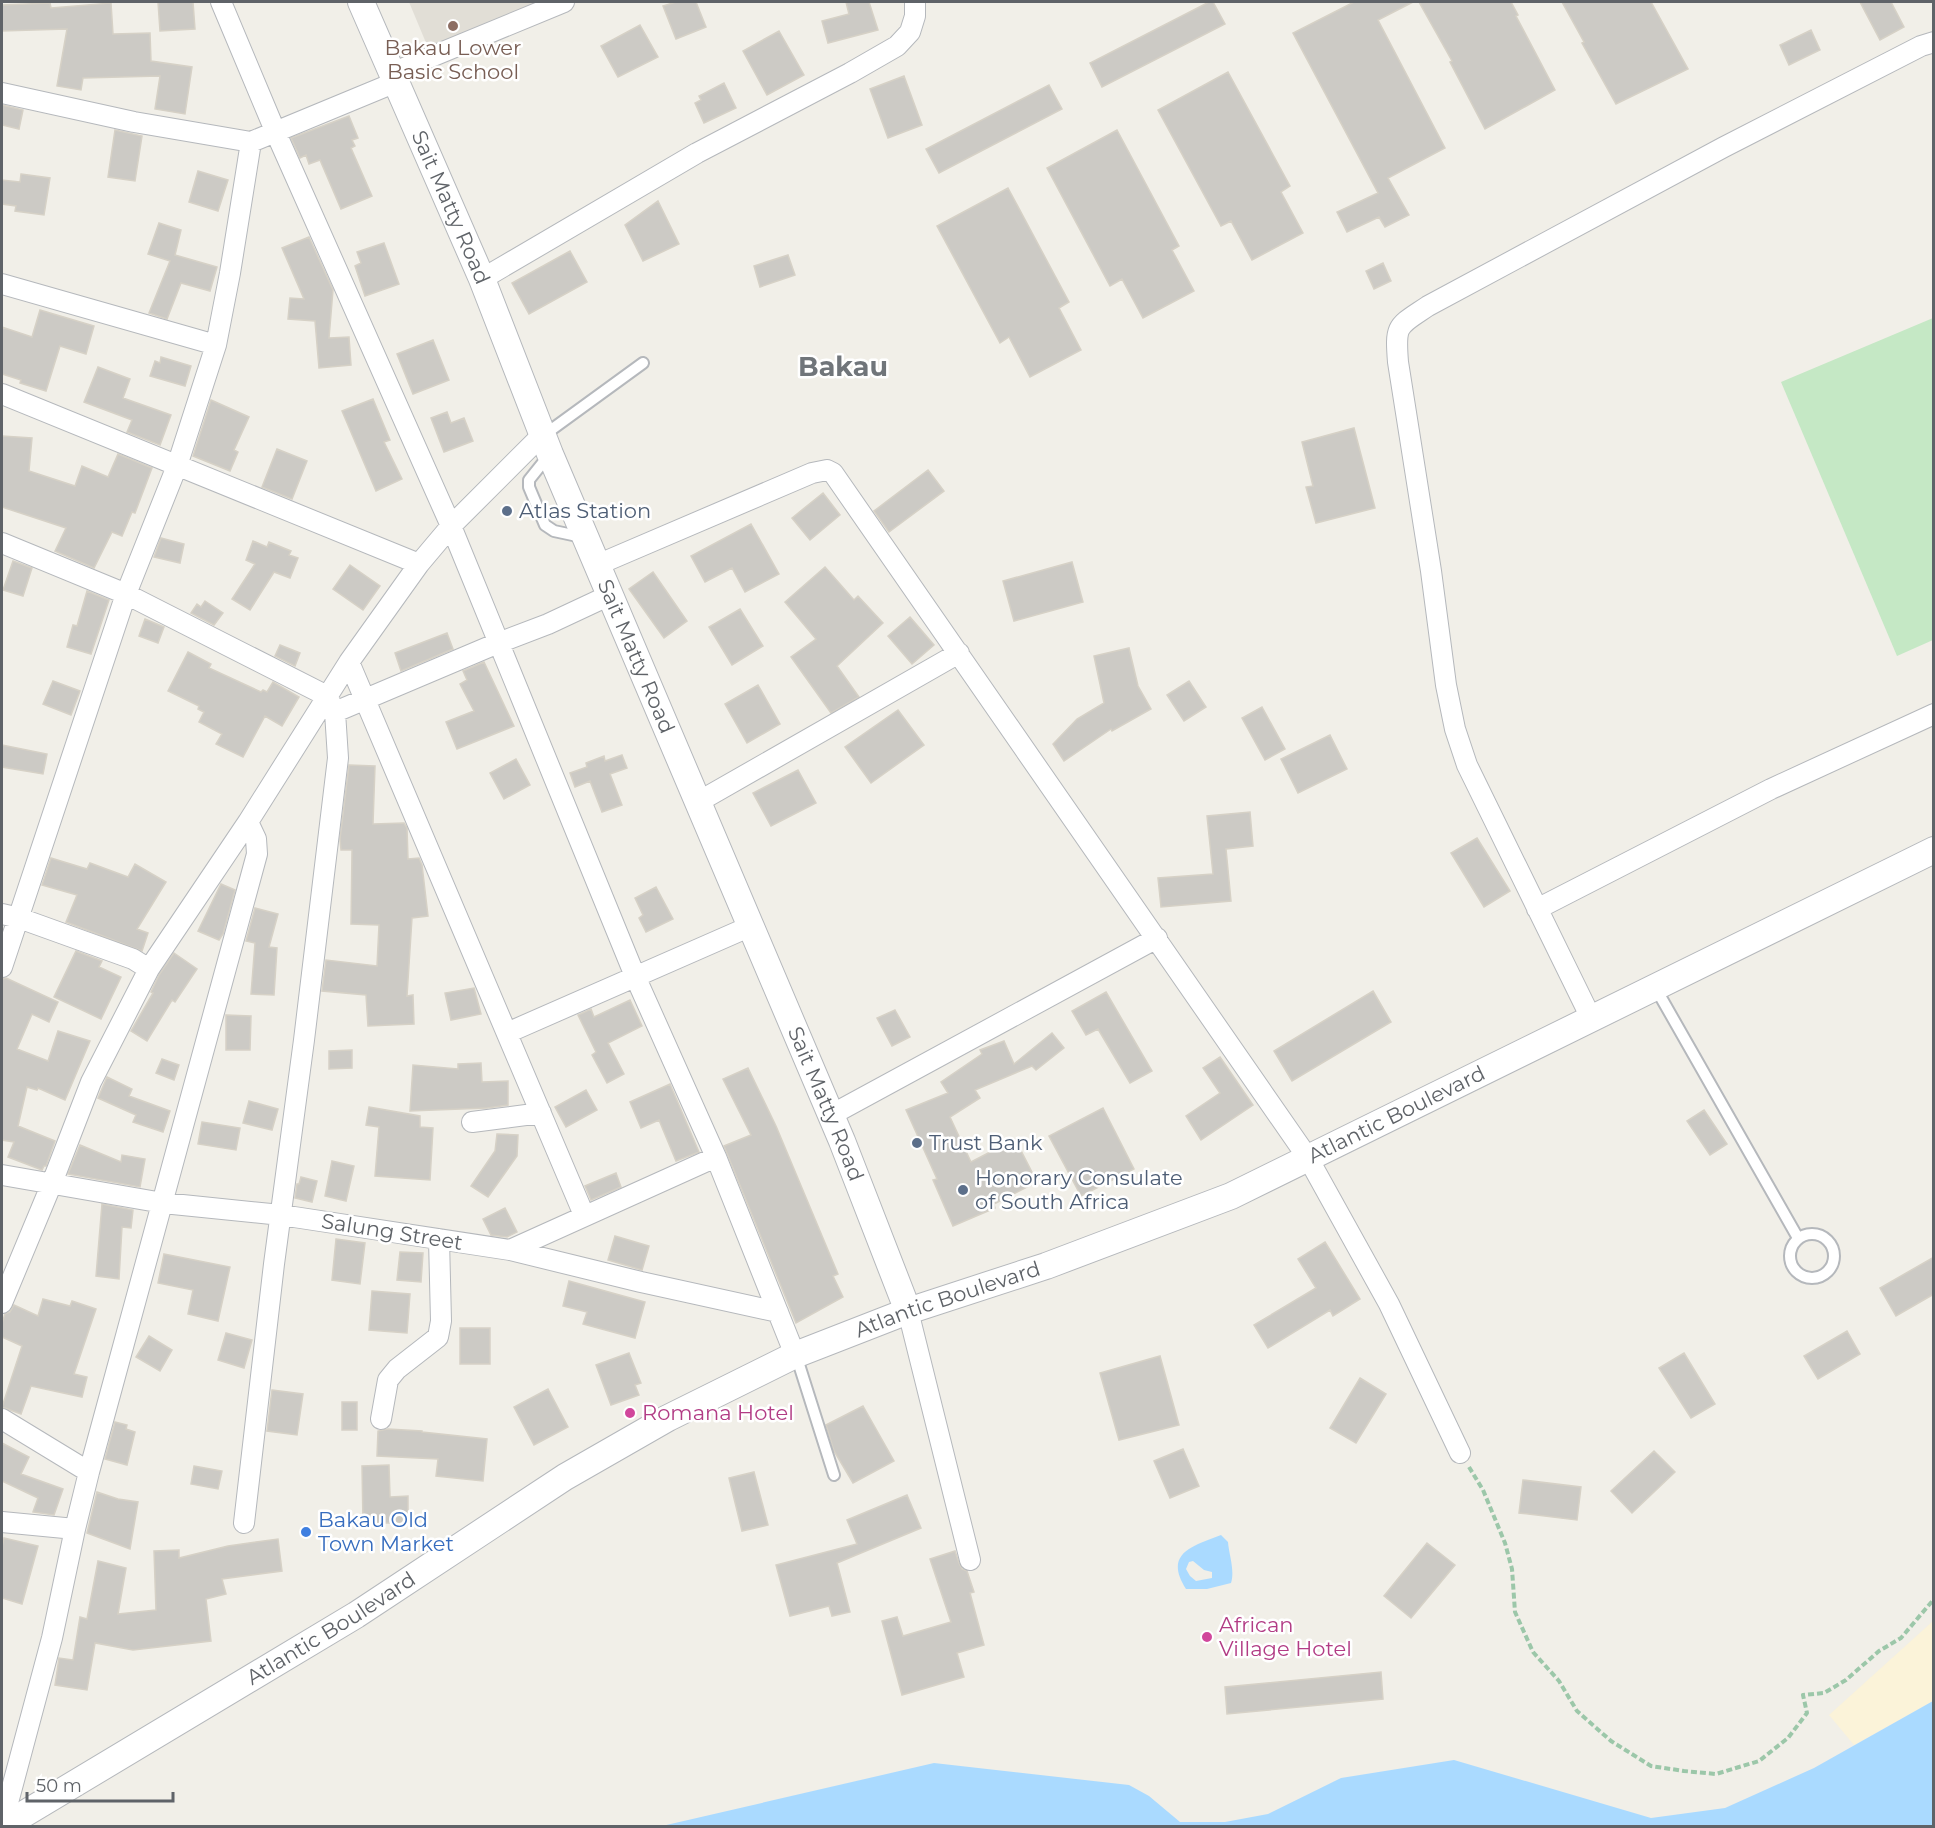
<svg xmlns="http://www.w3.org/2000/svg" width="1935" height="1828" viewBox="0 0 1935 1828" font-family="Montserrat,sans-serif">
<rect width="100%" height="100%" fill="#f1efe8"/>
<path fill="#e1ded6" d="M409 2H545L429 50Z"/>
<path fill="#c5e8c5" d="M1933 318V640L1897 656 1781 382Z"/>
<path fill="#fbf3d9" d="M1933 1621V1701L1854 1745 1829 1715Z"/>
<path fill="#aadaff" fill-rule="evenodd" d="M1221 1535 1228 1542C1229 1555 1235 1570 1231 1583L1207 1589H1186C1163 1553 1193 1546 1221 1535ZM1193 1561 1204 1570 1212 1572V1578L1196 1581 1190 1576 1186 1569 1189 1562Z
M1933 1701V1826H662L934 1763 1129 1785 1149 1796 1180 1822H1225L1268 1814 1341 1778 1454 1760 1651 1818 1725 1808 1814 1768Z"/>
<path fill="#cccac5" stroke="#d6d1c6" stroke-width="1.5" d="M158 2H193L195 29 160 31Z
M676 2H696L706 27 676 39 663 6Z
M846 2H869L878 30 828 43 822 21 849 14Z
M1209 2H1213L1225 24 1102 87 1090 63Z
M1354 2H1413L1378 20 1445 148 1388 178 1409 215 1385 227 1379 217 1347 232 1337 212 1378 193 1293 33Z
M1419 2H1511L1518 15 1516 16 1555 90 1485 129 1450 62 1452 61Z
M1562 2H1651L1688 69 1616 104 1582 43 1584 42Z
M1860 2H1891L1904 27 1880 40Z
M50 3 51 8 111 3 113 34 150 33 151 61 192 67 185 114 155 109 160 76 83 78 81 90 57 86 67 29 2 31V5Z
M640 25 658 57 618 77 601 46Z
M1811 30 1820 50 1789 65 1780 45Z
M779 31 804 75 767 95 743 51Z
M1228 72 1290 186 1281 192 1303 233 1252 260 1231 221 1221 226 1158 110Z
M904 76 922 125 888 138 870 89Z
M724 83 736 108 704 123 695 103 701 100 699 96Z
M1049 85 1062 109 939 173 926 149Z
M2 105 23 110 19 129 2 125Z
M349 116 358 138 352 140 355 146 351 148 372 196 341 209 320 160 309 164 306 155 300 158 291 138Z
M115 130 142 136 135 181 108 177Z
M1117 130 1179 246 1172 250 1194 291 1143 318 1122 279 1110 286 1047 168Z
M198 171 228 180 218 211 189 202Z
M21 174 50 178 44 215 15 211 16 206 2 204V180L20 182Z
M1008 188 1069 302 1059 308 1081 350 1030 377 1009 337 1000 343 937 226Z
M658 201 679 244 643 261 625 225Z
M159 223 181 230 175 255 217 267 210 291 181 283 167 319 149 313 170 261 148 254Z
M309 237 333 290 329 338 349 337 351 365 319 368 315 321 288 319 290 298 304 299 282 248Z
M384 243 399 284 365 296 355 266 361 263 357 252Z
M570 251 587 282 529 314 512 283Z
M788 255 795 275 760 287 754 266Z
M1383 263 1391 281 1374 289 1366 271Z
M40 310 94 326 86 354 60 346 46 391 20 383 21 380 2 374V327L32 337Z
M433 340 449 380 413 394 397 354Z
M161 357 191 366 185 386 150 376 155 361 160 363Z
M98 367 130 379 123 398 171 415 160 445 127 432 132 420 84 402Z
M373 399 390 440 384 442 402 479 376 491 342 411Z
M211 400 249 417 234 450 238 452 230 471 193 456Z
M447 412 451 423 464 418 473 441 444 452 431 418Z
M1354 428 1375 508 1316 523 1306 487 1313 486 1302 442Z
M2 436 32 438 29 471 75 486 82 466 108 477 118 454 152 468 135 513 132 512 122 536 112 532 94 568 55 551 66 528 2 507Z
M277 449 307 461 292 499 262 487Z
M928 470 944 491 889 532 874 511Z
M823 493 840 515 810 540 792 518Z
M751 524 779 574 745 592 732 568 705 582 691 556Z
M161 538 184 544 180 563 154 557Z
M253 541 267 547 269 542 291 551 289 555 298 558 290 578 274 572 250 610 232 599 255 564 246 560Z
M13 561 32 568 23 596 3 590Z
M1072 562 1083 602 1014 621 1003 581Z
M350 565 380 586 363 610 333 589Z
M825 567 854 600 858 596 883 623 837 666 859 697 831 713 791 657 816 639 785 602Z
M653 572 687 621 664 638 629 589Z
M87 591 109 600 91 654 67 647 73 625 77 626Z
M205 601 223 613 214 625 191 613 197 604 201 607Z
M740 609 763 646 732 665 709 627Z
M910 617 934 645 912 664 888 636Z
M145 619 164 627 158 643 139 636Z
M447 633 453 649 401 671 395 653Z
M280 645 300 653 295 666 275 656Z
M1129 648 1138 686 1151 709 1112 731 1111 729 1064 761 1053 744 1077 719 1104 703 1094 656Z
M188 652 211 664 209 668 261 692 263 690 267 692 273 682 299 697 282 726 265 716 243 757 216 744 222 734 199 722 204 712 198 709 199 706 168 691Z
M484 662 514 726 457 749 446 722 474 711 460 684 467 680 463 671Z
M53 681 80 691 71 715 43 704Z
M1189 681 1206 707 1184 721 1167 695Z
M758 685 780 724 747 743 725 704Z
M1262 707 1285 749 1265 760 1242 718Z
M898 710 924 745 871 783 845 747Z
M1330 735 1347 769 1298 793 1281 759Z
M2 745 47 754 43 774 2 767Z
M622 755 627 768 610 774 622 805 602 812 590 781 575 787 570 773 587 767 586 763 604 756 605 761Z
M516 759 530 785 504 799 490 773Z
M349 765 375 766 373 824 404 823 407 828 408 859 419 858 422 865 428 916 412 918 407 996 413 995 414 1024 368 1026 366 995 322 991 326 960 377 966 379 925 351 924 352 850H341L340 839Z
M798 770 816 803 771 826 753 793Z
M1250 812 1253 846 1226 849 1231 901 1161 907 1158 878 1213 874 1207 816Z
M1477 838 1510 891 1484 907 1451 853Z
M51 858 87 869 90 863 128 877 135 864 166 882 137 929 148 933 142 951 66 922 77 895 42 885Z
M221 884 235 890 223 934 219 940 198 931Z
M656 887 673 919 646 932 639 918 643 915 635 898Z
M255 908 278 914 269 947 277 948 274 995 251 994 255 943 246 941Z
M76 951 102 961 99 967 121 977 101 1019 54 997Z
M174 953 197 969 175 1002 172 1000 147 1041 131 1031 153 993 151 992 159 975Z
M6 978 58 1002 49 1022 32 1014 17 1049 48 1061 58 1031 90 1041 65 1100 38 1088 37 1090 27 1087 18 1126 55 1141 46 1166H44L42 1170 8 1157 14 1142 2 1140V979Z
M474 988 481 1014 451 1020 445 993Z
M1373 991 1391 1022 1292 1081 1274 1051Z
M1106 992 1152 1071 1130 1083 1098 1029 1086 1035 1072 1011Z
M630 1000 642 1026 608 1043 624 1074 607 1083 592 1055 596 1052 578 1015 591 1009 594 1017Z
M895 1010 910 1037 892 1046 877 1018Z
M226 1015 251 1016 250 1050H226Z
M1052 1033 1064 1048 1036 1070 1032 1066 975 1090 980 1098 950 1117 971 1162 1015 1139 1037 1182 994 1204 995 1208 953 1226 933 1180 937 1179 906 1110 948 1093 941 1082 982 1054 980 1050 1004 1041 1014 1064Z
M352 1050V1068L329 1069V1051Z
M1220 1057 1253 1105 1201 1140 1186 1116 1220 1093 1203 1068Z
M162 1059 179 1065 174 1080 156 1073Z
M481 1063 482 1082 508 1081V1105L487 1108 410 1111 413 1065 458 1069V1064Z
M748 1068 776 1126 838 1274 833 1276 843 1297 796 1323 724 1146 751 1135 723 1079Z
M107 1077 132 1089 129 1096 170 1111 163 1132 133 1122 136 1115 98 1098Z
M670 1084 699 1152 676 1161 659 1120 641 1128 630 1102Z
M586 1090 597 1110 566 1127 555 1107Z
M249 1101 278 1109 272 1130 243 1123Z
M369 1107 420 1116V1127L433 1128 430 1180 375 1176 379 1127 366 1125Z
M1103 1108 1134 1169 1081 1196 1049 1136Z
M1704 1110 1727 1144 1710 1155 1687 1121Z
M202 1122 240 1128 236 1150 198 1144Z
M497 1134 518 1135 517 1156 488 1197 471 1186 495 1151Z
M80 1145 121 1162 122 1155 145 1159 140 1187 68 1174Z
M332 1161 354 1166 346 1201 325 1196Z
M616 1173 621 1187 591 1200 585 1186Z
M301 1177 317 1181 312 1202 295 1198 297 1184H299Z
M102 1204 133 1210 131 1228 122 1227 119 1279 96 1276Z
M505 1208 517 1232 507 1237 491 1235 483 1219Z
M615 1236 649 1246 642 1270 608 1260Z
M336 1239 365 1243 360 1284 332 1280Z
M1325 1242 1360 1299 1333 1316 1330 1310 1268 1348 1254 1325 1316 1288 1298 1259Z
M400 1252 423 1253 421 1282 397 1280Z
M164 1254 230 1267 218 1321 188 1314 193 1290 158 1283Z
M1934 1257V1294L1896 1316 1880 1288Z
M569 1281 645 1302 635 1338 583 1324 587 1312 563 1306Z
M372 1291 410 1294 407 1333 369 1330Z
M43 1299 70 1306 72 1301 96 1309 74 1374 87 1377 82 1397 31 1386 21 1414 2 1407 22 1346 2 1337V1323L5 1314 10 1312 14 1305 38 1316Z
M460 1328H490V1364H460Z
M1847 1331 1860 1354 1818 1379 1804 1356Z
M226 1333 252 1340 244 1368 218 1360Z
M149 1336 172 1350 160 1371 136 1357Z
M629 1353 641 1383 635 1385 639 1395 611 1405 596 1365Z
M1684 1353 1715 1404 1691 1418 1659 1368Z
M1160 1356 1179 1425 1119 1440 1100 1373Z
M1360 1378 1386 1394 1356 1443 1330 1428Z
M548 1389 568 1427 534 1445 514 1407Z
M272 1390 303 1394 297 1435 267 1431Z
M342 1402H357V1430H342Z
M863 1406 894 1461 853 1483 834 1451 826 1425Z
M115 1422 127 1425 126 1429 135 1432 127 1465 105 1459Z
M388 1429 422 1431V1432L487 1439 483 1481 436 1476 438 1459 377 1456 378 1431Z
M2 1443 29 1457 21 1474 63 1489 54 1515 33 1512 38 1498 2 1481Z
M1183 1449 1199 1486 1170 1498 1154 1461Z
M1654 1451 1675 1472 1632 1513 1611 1491Z
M389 1465 390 1497 408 1496V1523H363L362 1466Z
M194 1466 222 1471 218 1489 191 1484Z
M754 1472 768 1525 742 1531 729 1478Z
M1523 1480 1581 1487 1577 1520 1519 1513Z
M97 1492 118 1499 138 1502 130 1549 87 1533Z
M907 1495 921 1528 837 1563 850 1612 832 1616 829 1606 790 1616 776 1565 857 1544 847 1520Z
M4 1538 38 1546 22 1604 2 1598V1547Z
M278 1539 282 1571 222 1579 226 1594 206 1599 211 1641 133 1650 95 1643 87 1690 55 1685 59 1658 73 1660 80 1617 87 1619 98 1561 126 1568 118 1614 156 1610 154 1551 179 1550V1558L228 1546Z
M1427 1543 1455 1565 1411 1618 1384 1596Z
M955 1551 959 1563 962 1569 967 1571 974 1592 970 1593 984 1645 957 1653 964 1677 902 1695 882 1621 897 1617 903 1636 951 1622 930 1559Z
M1381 1672 1383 1699 1227 1714 1225 1687Z"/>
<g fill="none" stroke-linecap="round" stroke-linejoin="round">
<defs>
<path id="service" d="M544 435 643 363
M549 455 529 480V487L545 525 554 531 582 537
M1655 987 1798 1238
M1790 1256a22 22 0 1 1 44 0a22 22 0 1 1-44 0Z
M796 1355 834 1475"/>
<path id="minor" d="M221 2 276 133 451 526 635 976 716 1157 795 1355
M392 73 564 2
M2 93 134 122 251 142 396 82
M482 279 697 153 850 73 897 46 910 32 915 16V2
M2 284 216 345
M2 394 419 564
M2 543 126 594 327 696 335 712 338 758 304 1040 274 1264 244 1523
M597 565 812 473 827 470 833 473 1308 1158 1389 1304 1460 1453
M349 662 584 1215
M335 712 498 643 548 624 610 595
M698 802 959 653
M1537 909 1771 789 1934 714
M2 914 19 918 133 959 149 969
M2 967 126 594 177 466 216 345 230 273 251 142
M1591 1018 1467 765 1455 729 1446 685 1431 571 1398 362C1395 324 1397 327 1428 306L1724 147 1921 46 1934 42
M507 1033 751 926
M831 1115 1157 938
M472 1122 541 1113
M2 1175 163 1203 281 1215 510 1250 641 1282 778 1312
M510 1250 716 1157
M2 1303 52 1183 91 1082 149 969 248 822 349 662 419 564 451 526 542 435
M908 1311 970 1560
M2 1419 89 1472
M381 1419 388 1380 397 1369 438 1337 441 1321 439 1239
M2 1522 75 1529
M2 1825 52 1638 75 1529 89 1472 257 854 256 839 248 822"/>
<g id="tertiary">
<path id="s1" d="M361 2 482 279 550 454 842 1141 908 1311"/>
<path id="s2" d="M4 1826 356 1615 565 1477 668 1418 795 1355 908 1311 1046 1266 1231 1196 1934 850"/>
</g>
</defs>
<use href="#service" stroke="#b5b8bc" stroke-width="14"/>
<use href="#minor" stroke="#b5b8bc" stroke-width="22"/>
<use href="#tertiary" stroke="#b5b8bc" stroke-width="28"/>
<path stroke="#9cc7a9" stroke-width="4" stroke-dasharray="6 3" stroke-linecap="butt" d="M1469 1467 1483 1490 1505 1543 1512 1569 1515 1612 1533 1652 1559 1681 1577 1711 1611 1741 1651 1766 1684 1771 1716 1774 1759 1761 1788 1738 1807 1713 1803 1695 1824 1693 1846 1680 1879 1651 1901 1638 1934 1599"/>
<use href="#service" stroke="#fff" stroke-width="10"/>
<use href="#minor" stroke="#fff" stroke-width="20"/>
<use href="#tertiary" stroke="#fff" stroke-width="26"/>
</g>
<circle fill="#8d6e63" stroke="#fff" stroke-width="2" cx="453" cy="26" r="6"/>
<g fill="#5c6f8a" stroke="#fff" stroke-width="2">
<circle cx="507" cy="511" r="6"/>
<circle cx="917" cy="1143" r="6"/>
<circle cx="963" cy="1190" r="6"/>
</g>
<g fill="#d1479c" stroke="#fff" stroke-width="2">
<circle cx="630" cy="1413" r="6"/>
<circle cx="1207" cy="1637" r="6"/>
</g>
<circle fill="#3f7fe0" stroke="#fff" stroke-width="2" cx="306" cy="1532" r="6"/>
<g text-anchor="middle" stroke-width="5" stroke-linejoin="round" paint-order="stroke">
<g font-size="21" fill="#785e54" stroke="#fff">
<text x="453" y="55">Bakau Lower<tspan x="453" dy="24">Basic School</tspan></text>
</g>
<g font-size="21" fill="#5f6368" stroke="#fff">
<text dy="7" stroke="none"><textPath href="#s1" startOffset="224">Sait Matty Road</textPath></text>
<text dy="7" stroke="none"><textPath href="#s1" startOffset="710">Sait Matty Road</textPath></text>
<text dy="7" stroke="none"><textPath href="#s1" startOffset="1196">Sait Matty Road</textPath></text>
<text dy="7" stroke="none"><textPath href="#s2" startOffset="1570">Atlantic Boulevard</textPath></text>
<text transform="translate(392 1232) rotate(9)" y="7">Salung Street</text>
<text dy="7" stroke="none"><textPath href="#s2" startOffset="1084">Atlantic Boulevard</textPath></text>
<text dy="7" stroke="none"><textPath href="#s2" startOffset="382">Atlantic Boulevard</textPath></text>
</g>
<g font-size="21" fill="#4e5e75" stroke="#fff" text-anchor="start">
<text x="519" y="518">Atlas Station</text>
<text x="929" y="1150">Trust Bank</text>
<text x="975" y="1185">Honorary Consulate<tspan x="975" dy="24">of South Africa</tspan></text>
</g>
<g font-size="21" fill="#b23c85" stroke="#fff" text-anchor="start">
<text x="642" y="1420">Romana Hotel</text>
<text x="1219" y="1632">African<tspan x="1219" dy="24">Village Hotel</tspan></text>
</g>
<g font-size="21" fill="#366cbe" stroke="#fff" text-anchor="start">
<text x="318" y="1527">Bakau Old<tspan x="318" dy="24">Town Market</tspan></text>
</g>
<g font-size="27" font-weight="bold" fill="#70757a" stroke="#fff">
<text x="843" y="376">Bakau</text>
</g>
</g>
<rect width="1935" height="1828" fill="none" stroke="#5f6368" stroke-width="6"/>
<path d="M27 1792v9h146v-9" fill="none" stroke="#5f6368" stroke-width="3"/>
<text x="36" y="1792" font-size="18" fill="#5f6368" stroke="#ffffff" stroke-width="4.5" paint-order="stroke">50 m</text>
</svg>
